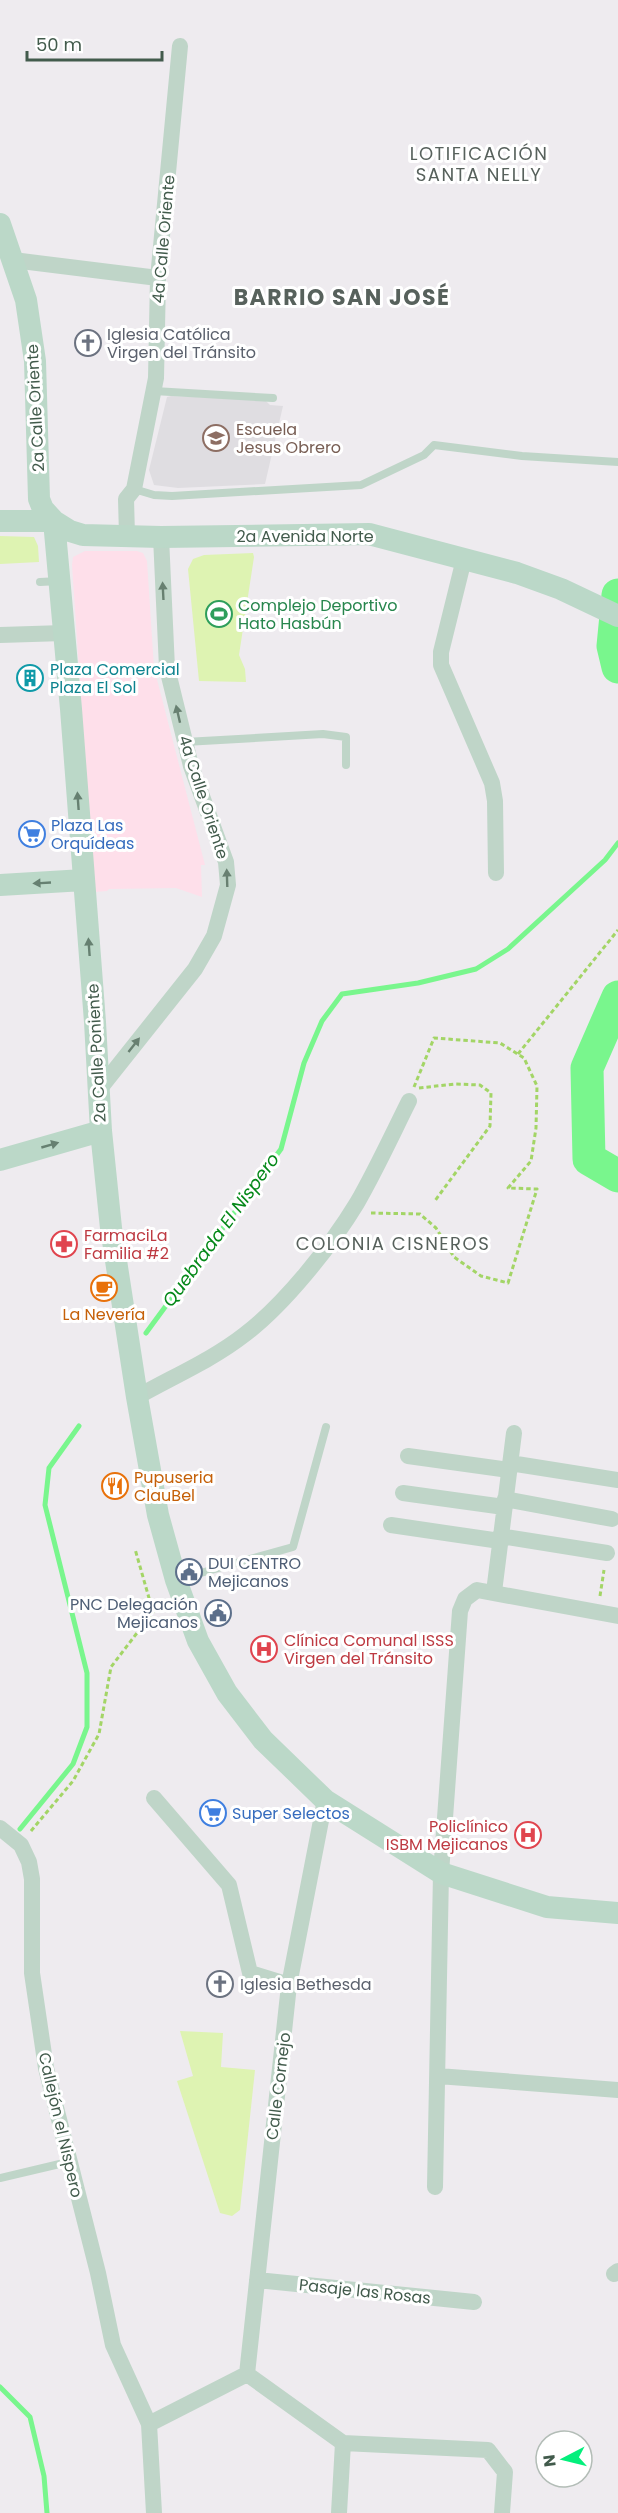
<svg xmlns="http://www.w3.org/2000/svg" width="618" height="2513" viewBox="0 0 618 2513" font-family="Poppins,sans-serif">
<rect width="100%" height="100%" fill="#eeebef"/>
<path fill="#fedfea" d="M85 551H137L143 553 147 561 154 668 205 865H201L202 897 176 888 109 889 107 891 94 892 72 565 73 557Z"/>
<path fill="#dfdde1" d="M171 396 265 400 270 405 283 406 265 484 178 488 154 485 149 470 167 397Z"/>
<path fill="#def3b2" d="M0 536 34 537 38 546 39 562 0 564Z
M253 553 254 557 239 655 245 669 246 682 199 681 188 569 193 559 204 555Z
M180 2031 223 2033 221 2067 255 2070 240 2210 232 2216 220 2213 177 2081 193 2076Z"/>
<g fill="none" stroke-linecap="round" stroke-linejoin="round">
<path stroke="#79f68d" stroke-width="5" d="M146 1333 281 1149 304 1063 322 1021 342 994 418 983 476 969 508 949 605 860 618 843
M20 1829 73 1764 87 1727V1673L45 1505 49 1468 79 1426
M0 2387 30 2417 44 2476 47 2513"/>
<path stroke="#79f68d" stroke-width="33" d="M618 595 613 646 618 667
M618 997 587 1068 589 1159 618 1176"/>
<path stroke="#a3d566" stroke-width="3" stroke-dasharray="4.5 3" stroke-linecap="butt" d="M518 1054 618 930
M419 1088 455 1084 480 1085 491 1093 490 1126 434 1202
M371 1213 420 1214 436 1228 454 1257 481 1276 508 1283 537 1189 508 1188 531 1161 536 1128 537 1086 524 1058 500 1043 434 1038 414 1087
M600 1596 604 1570
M31 1831 73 1781 99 1734 111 1667 153 1612 135 1549"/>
<path stroke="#bfd5c8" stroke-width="8" d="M154 391 273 398
M134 489 154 495 172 496 361 485 424 455 434 445 522 456 618 462
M40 582 59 581
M185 742 323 734 346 737V765
M176 1580 293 1547 326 1427
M0 2178 68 2162"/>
<path stroke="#bfd5c8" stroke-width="16" d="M13 260 158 278
M127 535 126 499 134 489 156 378 158 278 180 46
M464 559 441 652V665L492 783 495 801 496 873
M0 635 64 633
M98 1091 195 969 214 936 228 885 226 862 191 766 167 668 161 537
M137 1397C172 1377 212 1360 244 1335 284 1305 331 1246 357 1203 376 1170 392 1135 409 1101
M408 1456 509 1470
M510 1463 618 1480
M403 1493 504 1507
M505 1499 612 1519
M391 1525 500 1541
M500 1536 607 1553
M494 1592 514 1433
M154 1798 229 1885 250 1973 289 1985
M0 1828 21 1845 29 1862 32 1879V1973L46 2068 98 2273 113 2345 149 2424 154 2513
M438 2076 618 2090
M435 2187 441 1873 460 1611 465 1599 477 1590 618 1616
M614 2274 618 2271
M257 2280 474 2302
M247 2374 289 1985 325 1800
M247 2374 343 2443 488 2450 505 2472 502 2513
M149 2424 247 2374
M339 2513 343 2443"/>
<path stroke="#bbd8c8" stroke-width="22" d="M0 224 26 300 35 361 39 499 43 509 54 521 70 531 83 535 161 537 369 534 517 573 561 589 618 616
M0 521H54
M54 521 71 709 95 1022 101 1131 111 1228 137 1397 158 1515 176 1580 198 1641 227 1693 263 1740 325 1800 441 1873 547 1907 618 1913
M0 885 84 880
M0 1160 101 1131"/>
</g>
<defs><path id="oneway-solid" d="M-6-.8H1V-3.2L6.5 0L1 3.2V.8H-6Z" transform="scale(1.5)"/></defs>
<g fill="#688071">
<use href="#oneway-solid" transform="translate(163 591) rotate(-93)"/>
<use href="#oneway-solid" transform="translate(178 714) rotate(-103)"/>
<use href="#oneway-solid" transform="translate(227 878) rotate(-92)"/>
<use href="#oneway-solid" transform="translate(134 1045) rotate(-52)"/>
</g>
<g fill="#668071">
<use href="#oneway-solid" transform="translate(78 801) rotate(-94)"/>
<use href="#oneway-solid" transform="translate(42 883) rotate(177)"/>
<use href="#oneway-solid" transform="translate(89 947) rotate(-94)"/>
<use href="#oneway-solid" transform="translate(50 1145) rotate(-16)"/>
</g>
<defs>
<symbol id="church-ring" viewBox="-11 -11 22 22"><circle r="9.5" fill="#fff" stroke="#6b7280" stroke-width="1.5"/><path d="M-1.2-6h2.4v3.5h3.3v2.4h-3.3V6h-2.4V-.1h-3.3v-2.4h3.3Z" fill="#6b7280"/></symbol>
<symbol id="school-ring" viewBox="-11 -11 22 22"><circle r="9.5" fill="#fff" stroke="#8d6e63" stroke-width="1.5"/><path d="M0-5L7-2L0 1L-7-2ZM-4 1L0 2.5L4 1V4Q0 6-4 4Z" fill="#8d6e63"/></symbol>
<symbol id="stadium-ring" viewBox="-11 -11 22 22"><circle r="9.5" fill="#fff" stroke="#2e9e5b" stroke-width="1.5"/><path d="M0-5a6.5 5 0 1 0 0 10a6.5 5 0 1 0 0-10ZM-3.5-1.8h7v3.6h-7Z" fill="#2e9e5b"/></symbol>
<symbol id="building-ring" viewBox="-11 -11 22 22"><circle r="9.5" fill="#fff" stroke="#0f9aa8" stroke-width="1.5"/><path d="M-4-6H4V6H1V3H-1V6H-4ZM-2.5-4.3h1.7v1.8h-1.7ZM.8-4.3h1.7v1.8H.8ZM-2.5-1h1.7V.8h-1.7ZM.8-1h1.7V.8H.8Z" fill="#0f9aa8"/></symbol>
<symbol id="supermarket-ring" viewBox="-11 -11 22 22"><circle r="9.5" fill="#fff" stroke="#3f7fe0" stroke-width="1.5"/><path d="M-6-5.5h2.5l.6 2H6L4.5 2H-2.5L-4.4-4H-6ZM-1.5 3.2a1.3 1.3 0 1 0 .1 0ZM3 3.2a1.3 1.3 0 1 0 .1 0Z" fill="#3f7fe0"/></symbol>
<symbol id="pharmacy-ring" viewBox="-11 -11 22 22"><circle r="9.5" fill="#fff" stroke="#e0444e" stroke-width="1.5"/><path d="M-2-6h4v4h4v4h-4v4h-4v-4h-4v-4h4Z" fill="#e0444e"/></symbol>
<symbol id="cafe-ring" viewBox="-11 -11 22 22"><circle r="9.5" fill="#fff" stroke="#e8710a" stroke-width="1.5"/><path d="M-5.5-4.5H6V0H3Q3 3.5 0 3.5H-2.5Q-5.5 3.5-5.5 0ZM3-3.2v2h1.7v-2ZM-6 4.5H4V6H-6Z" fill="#e8710a"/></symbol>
<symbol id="restaurant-ring" viewBox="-11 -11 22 22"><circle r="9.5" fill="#fff" stroke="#e8710a" stroke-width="1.5"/><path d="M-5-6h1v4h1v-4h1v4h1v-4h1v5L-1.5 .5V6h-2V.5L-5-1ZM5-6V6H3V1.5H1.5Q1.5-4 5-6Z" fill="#e8710a"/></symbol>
<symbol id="civic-ring" viewBox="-11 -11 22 22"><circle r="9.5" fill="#fff" stroke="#5c6f8a" stroke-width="1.5"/><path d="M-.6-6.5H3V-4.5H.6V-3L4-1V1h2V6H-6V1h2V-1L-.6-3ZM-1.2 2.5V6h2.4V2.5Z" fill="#5c6f8a"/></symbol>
<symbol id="hospital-ring" viewBox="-11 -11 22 22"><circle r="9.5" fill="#fff" stroke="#e0444e" stroke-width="1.5"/><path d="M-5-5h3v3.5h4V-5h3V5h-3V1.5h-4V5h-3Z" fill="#e0444e"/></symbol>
</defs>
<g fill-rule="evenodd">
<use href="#church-ring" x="73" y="328" width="30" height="30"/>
<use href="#school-ring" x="201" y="423" width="30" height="30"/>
<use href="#stadium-ring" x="204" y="599" width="30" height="30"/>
<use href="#building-ring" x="15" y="663" width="30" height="30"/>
<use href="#supermarket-ring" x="17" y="819" width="30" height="30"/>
<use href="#pharmacy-ring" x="49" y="1229" width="30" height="30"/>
<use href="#cafe-ring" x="89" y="1273" width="30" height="30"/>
<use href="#restaurant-ring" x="100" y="1471" width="30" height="30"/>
<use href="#civic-ring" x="174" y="1557" width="30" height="30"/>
<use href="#civic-ring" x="203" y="1598" width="30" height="30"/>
<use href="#hospital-ring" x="249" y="1634" width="30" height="30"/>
<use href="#supermarket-ring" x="198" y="1798" width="30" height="30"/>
<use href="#hospital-ring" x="513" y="1820" width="30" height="30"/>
<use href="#church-ring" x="205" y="1969" width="30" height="30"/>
</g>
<g text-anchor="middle" stroke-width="6" stroke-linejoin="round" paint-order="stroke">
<g font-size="16" fill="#425b4c" stroke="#fff">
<text transform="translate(163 239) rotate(-85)" y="6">4a Calle Oriente</text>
<text transform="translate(35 408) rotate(-93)" y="6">2a Calle Oriente</text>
<text x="305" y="542">2a Avenida Norte</text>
<text transform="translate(204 797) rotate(72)" y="6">4a Calle Oriente</text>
<text transform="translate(96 1053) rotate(-93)" y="6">2a Calle Poniente</text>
<text transform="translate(278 2086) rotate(-83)" y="6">Calle Cornejo</text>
<text transform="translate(61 2125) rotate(77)" y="6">Callejón el Nispero</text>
<text transform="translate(365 2291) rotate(6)" y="6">Pasaje las Rosas</text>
</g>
<g font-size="16" fill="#5b616d" stroke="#fff" text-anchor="start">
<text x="107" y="340">Iglesia Católica<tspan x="107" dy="18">Virgen del Tránsito</tspan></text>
<text x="240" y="1990">Iglesia Bethesda</text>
</g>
<g font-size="16" fill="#785e54" stroke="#fff" text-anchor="start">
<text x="236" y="435">Escuela<tspan x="236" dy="18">Jesus Obrero</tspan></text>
</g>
<g font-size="16" fill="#27864d" stroke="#fff" text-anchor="start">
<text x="238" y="611">Complejo Deportivo<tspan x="238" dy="18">Hato Hasbún</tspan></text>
</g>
<g font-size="16" fill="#0d838f" stroke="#fff" text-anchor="start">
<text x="50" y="675">Plaza Comercial<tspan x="50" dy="18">Plaza El Sol</tspan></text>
</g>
<g font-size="16" fill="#366cbe" stroke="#fff" text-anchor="start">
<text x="51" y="831">Plaza Las<tspan x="51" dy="18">Orquídeas</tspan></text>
<text x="232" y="1819">Super Selectos</text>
</g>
<g font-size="16" fill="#be3a42" stroke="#fff" text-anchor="start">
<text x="84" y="1241">FarmaciLa<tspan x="84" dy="18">Familia #2</tspan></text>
<text x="284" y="1646">Clínica Comunal ISSS<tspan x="284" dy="18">Virgen del Tránsito</tspan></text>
<text x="508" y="1832" text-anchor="end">Policlínico<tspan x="508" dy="18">ISBM Mejicanos</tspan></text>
</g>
<g font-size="16" fill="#c56008" stroke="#fff">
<text x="104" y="1320">La Nevería</text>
<text x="134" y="1483" text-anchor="start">Pupuseria<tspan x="134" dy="18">ClauBel</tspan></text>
</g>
<g font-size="16" fill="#4e5e75" stroke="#fff" text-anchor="start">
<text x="208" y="1569">DUI CENTRO<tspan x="208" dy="18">Mejicanos</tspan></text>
<text x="198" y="1610" text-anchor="end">PNC Delegación<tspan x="198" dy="18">Mejicanos</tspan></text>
</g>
<g font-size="18" letter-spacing="1.5" fill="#57615c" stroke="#fff">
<text x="479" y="160">LOTIFICACIÓN<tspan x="479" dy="21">SANTA NELLY</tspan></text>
<text x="393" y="1250">COLONIA CISNEROS</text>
</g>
<g font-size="18" font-style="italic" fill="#048818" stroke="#fff">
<text transform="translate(221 1230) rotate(-54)" y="6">Quebrada El Nispero</text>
</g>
<g font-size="22" font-weight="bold" letter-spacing="1.5" fill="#57615c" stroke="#fff">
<text x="342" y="305">BARRIO SAN JOSÉ</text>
</g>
</g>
<g transform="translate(564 2459) rotate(263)"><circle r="28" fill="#ffffff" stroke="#b3bdb7" stroke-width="1.5"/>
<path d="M0-4.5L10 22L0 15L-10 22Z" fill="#04ef7c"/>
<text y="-9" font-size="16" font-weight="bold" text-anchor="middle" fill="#425b4c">N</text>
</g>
<path d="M27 51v9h135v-9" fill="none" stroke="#425b4c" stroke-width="3"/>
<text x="36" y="51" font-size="18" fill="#425b4c" stroke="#ffffff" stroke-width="4.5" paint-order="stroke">50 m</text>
</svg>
